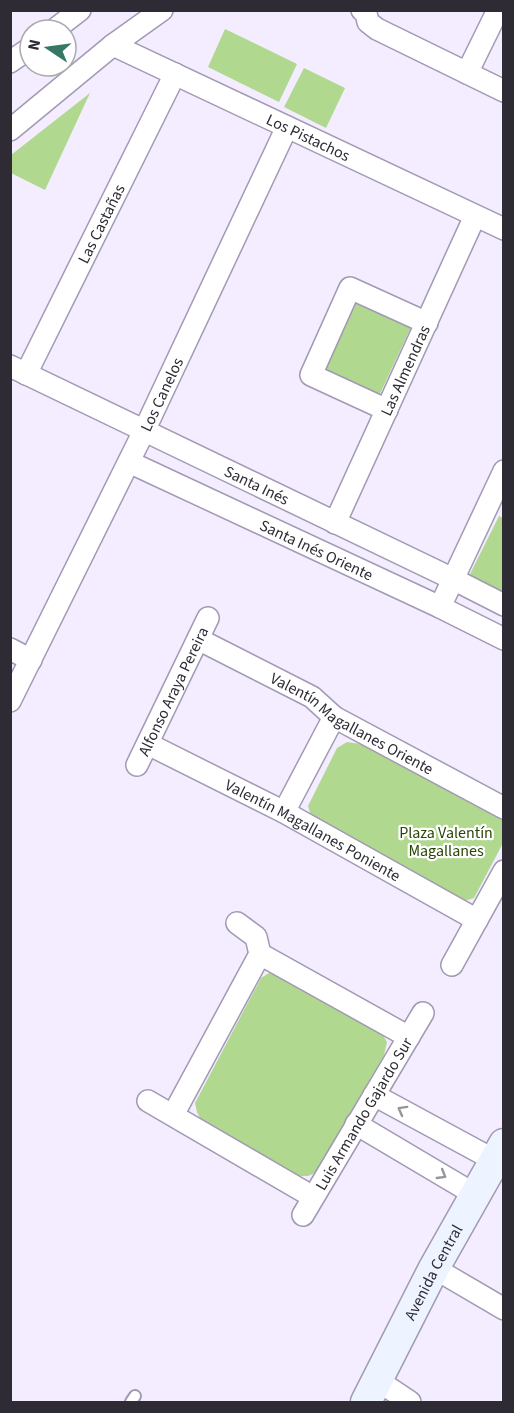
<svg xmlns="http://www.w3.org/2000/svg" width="514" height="1413" viewBox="0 0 514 1413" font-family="'Source Sans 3',sans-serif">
<rect width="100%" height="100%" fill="#f3edff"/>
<path fill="#b0d88e" d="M225 29 297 64 279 102 208 67Z
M304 68 345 88 326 128 284 107Z
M90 93 45 190 11 173V155Z
M352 301 411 327 379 396 321 369Z
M499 516 503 518V593L469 576Z
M347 742 361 744 497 812 503 817V843L474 898 461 902 312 819 308 806 337 748Z
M269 973 280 975 381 1032 387 1042 384 1055 315 1173 308 1176H298L200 1118 197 1112 195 1103 261 978Z"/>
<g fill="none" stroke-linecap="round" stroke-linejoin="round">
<defs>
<path id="lane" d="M131 1402 135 1396"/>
<g id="street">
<path d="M362 10 366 13 368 22 377 29 504 91"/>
<path d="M54 30 80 10"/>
<path id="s1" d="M113 45 504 229"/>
<path d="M10 62 30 48"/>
<path d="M467 73 498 10"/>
<path d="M10 130 113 45 162 10"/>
<path id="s2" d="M10 366 453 579 504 605"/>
<path id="s3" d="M26 374 175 74"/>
<path d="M387 410 311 375 350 288 427 323"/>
<path id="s4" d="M129 462 440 607 504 639"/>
<path id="s5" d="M335 523 475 216"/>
<path d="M440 607 504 471"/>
<path id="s6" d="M198 639 312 697 334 717 504 808"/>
<path d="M10 649 31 660"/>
<path id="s7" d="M10 701 144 431 287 127"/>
<path id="s8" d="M148 744 284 812 477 920"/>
<path id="s9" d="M137 765 208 618"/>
<path d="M284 812 334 717"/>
<path d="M237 923 256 937 260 954"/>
<path d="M260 954 409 1037"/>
<path d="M452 965 504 871"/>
<path d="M374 1095 494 1160"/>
<path d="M148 1101 313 1197"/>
<path d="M173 1115 260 954"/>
<path d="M356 1124 474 1194"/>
<path id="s10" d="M303 1215 423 1013"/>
<path d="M434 1268 504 1309"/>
<path d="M377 1380 410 1402"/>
</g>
<g id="secondary">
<path id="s11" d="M366 1402 434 1268 504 1144"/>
</g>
</defs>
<use href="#lane" stroke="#a299b4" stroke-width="14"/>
<use href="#street" stroke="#a299b4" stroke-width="24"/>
<use href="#secondary" stroke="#a299b4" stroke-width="33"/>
<use href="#lane" stroke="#fff" stroke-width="10"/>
<use href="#street" stroke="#fff" stroke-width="21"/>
<use href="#secondary" stroke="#edf3ff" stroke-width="30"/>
</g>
<defs><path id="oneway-chevron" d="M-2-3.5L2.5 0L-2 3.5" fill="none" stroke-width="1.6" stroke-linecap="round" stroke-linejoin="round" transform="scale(1.5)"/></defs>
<g stroke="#96959a">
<use href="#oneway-chevron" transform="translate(402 1110) rotate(-151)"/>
<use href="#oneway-chevron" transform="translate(442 1175) rotate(31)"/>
</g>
<g text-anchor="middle" stroke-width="4.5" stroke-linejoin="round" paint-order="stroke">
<g font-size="16" fill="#2e2b35" stroke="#fff">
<text dy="6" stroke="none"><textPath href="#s1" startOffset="216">Los Pistachos</textPath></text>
<text dy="6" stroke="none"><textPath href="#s3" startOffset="168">Las Castañas</textPath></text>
<text dy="6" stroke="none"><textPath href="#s5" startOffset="168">Las Almendras</textPath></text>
<text dy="6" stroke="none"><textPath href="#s7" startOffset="342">Los Canelos</textPath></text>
<text dy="6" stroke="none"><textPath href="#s2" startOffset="274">Santa Inés</textPath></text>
<text dy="6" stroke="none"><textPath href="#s4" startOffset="207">Santa Inés Oriente</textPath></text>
<text dy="6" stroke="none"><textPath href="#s9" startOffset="82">Alfonso Araya Pereira</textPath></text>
<text dy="6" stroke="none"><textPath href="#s6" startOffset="176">Valentín Magallanes Oriente</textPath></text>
<text dy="6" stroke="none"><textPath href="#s8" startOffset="186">Valentín Magallanes Poniente</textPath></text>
<text dy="6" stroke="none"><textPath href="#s10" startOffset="118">Luis Armando Gajardo Sur</textPath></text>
<text dy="6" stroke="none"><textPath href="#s11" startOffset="146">Avenida Central</textPath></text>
</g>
<g font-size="16" fill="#2a4604" stroke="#fff">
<text x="446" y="838">Plaza Valentín<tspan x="446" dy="18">Magallanes</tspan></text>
</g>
</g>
<rect width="514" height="1413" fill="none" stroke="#2e2b35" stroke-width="24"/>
<g transform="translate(48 48) rotate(283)"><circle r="28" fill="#ffffff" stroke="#abaaae" stroke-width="1.5"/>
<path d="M0-4.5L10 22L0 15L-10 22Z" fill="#377765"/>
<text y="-9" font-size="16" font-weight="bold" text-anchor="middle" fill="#2e2b35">N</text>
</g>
</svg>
